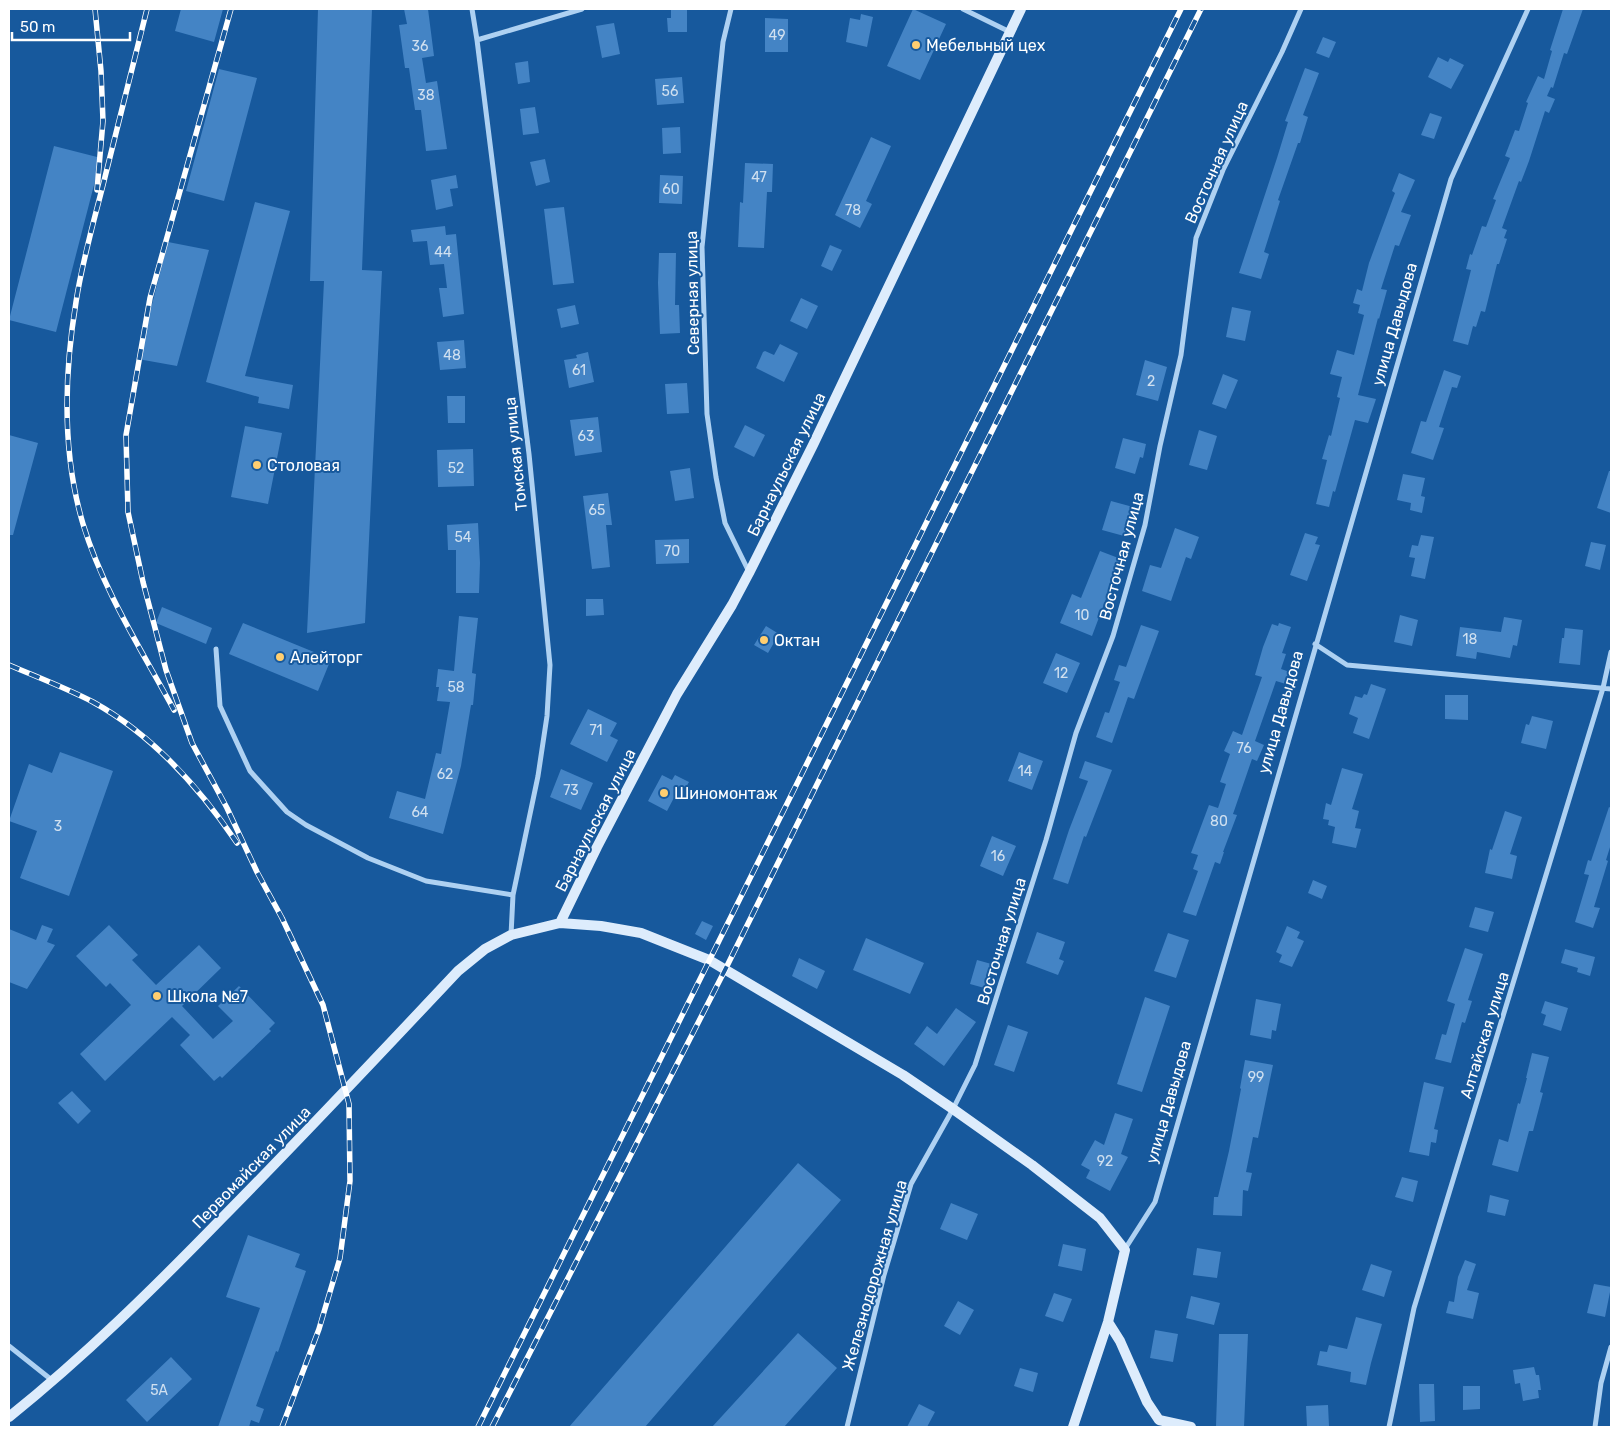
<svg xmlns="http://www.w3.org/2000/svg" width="1620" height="1436" viewBox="0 0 1620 1436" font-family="Rubik,sans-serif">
<rect width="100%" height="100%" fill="#17599d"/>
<path fill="#4484c5" d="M181 9H223L214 42 175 31Z
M318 9H372L362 270 382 271 365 623 307 633 324 281H310Z
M404 9H428L434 56 422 58 426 83 437 81 447 149 426 151 421 110H415L409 68H405L399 25 407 24Z
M671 9H687V32H668L667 18H671Z
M913 9 946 24 920 80 887 66Z
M1563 9H1583L1567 54 1564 53 1553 88 1551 87 1547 96 1555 99 1549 113 1545 111 1529 161 1521 182 1519 181 1502 228 1507 230 1504 238 1507 239 1499 264H1497L1485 312 1481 311 1476 327 1473 326 1468 345 1453 341 1471 270 1466 269 1470 254 1472 255 1482 226 1486 227 1496 200 1493 199 1510 158 1505 156 1515 130 1519 131 1528 103 1526 102 1538 76 1544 79 1552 51 1550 50Z
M861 14 873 17 867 47 846 42 850 18 860 20Z
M765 18 788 19V52H765Z
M614 23 620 54 602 58 596 26Z
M1323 37 1336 42 1329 58 1316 53Z
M1438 57 1448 62 1450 58 1464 65 1451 89 1428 77Z
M528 61 530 82 518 84 515 63Z
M1305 68 1319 73 1303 115 1308 117 1300 143H1298L1278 200 1280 201 1264 252 1269 254 1261 279 1239 273 1277 158 1288 122 1285 121Z
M219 69 257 78 224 201 186 191Z
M682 77 684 103 657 105 655 79Z
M535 107 539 133 523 135 520 109Z
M1430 113 1442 117 1434 139 1421 135Z
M680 127 681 153 663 154 662 128Z
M871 137 891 146 866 201 872 204 860 228 835 215Z
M54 146 101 158 56 332 9 320Z
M545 159 550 182 536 186 530 162Z
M745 163 773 164 772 192H767L764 248 738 247 740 202 743 203Z
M1399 173 1415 180 1401 212 1411 215 1399 246 1395 245 1381 289 1387 290 1379 319 1378 318 1358 395 1376 399 1368 423 1355 420 1335 492 1333 491 1329 507 1316 504 1327 460 1322 459 1329 435 1331 436 1340 398 1337 397 1342 377 1330 374 1337 350 1354 355 1364 315 1358 313 1360 305 1353 303 1357 289 1362 291 1369 263 1395 193 1392 191Z
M456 175 458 188 450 189 453 206 436 210 431 180Z
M660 175 683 176 682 204 659 203Z
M255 202 290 211 245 376 293 385 289 409 258 403 259 397 206 382Z
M564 207 574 283 553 285 544 209Z
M445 226 446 235 456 234 464 314 443 317 439 288H447L444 264 430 265 427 241 413 242 411 230Z
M168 242 209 250 177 366 138 359Z
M830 245 842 250 832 271 821 266Z
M659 253H676L675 305H679L680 333 660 334 658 283Z
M801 298 818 306 807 329 790 321Z
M575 305 579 324 561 328 557 309Z
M1232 307 1251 311 1245 341 1226 337Z
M464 340 466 368 440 370 437 342Z
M780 344 798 353 784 382 756 368 763 352 765 351 774 355Z
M588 352 594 382 569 388 564 360 577 358 576 355Z
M1145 360 1167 367 1158 401 1136 395Z
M1444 370 1461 376 1457 388 1452 387 1439 427 1444 428 1433 460 1411 453 1421 421 1426 422Z
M1223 374 1238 380 1226 409 1212 404Z
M687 383 689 413 667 414 665 384Z
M447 396H465V423H448Z
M598 417 602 452 575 456 570 420Z
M745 425 765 435 754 457 734 447Z
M245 426 282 433 268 504 231 497Z
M1199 430 1217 436 1207 470 1189 465Z
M9 435 38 443 13 535H9Z
M1123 438 1146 444 1143 458 1140 457 1135 474 1115 468Z
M473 449 474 486 438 487 437 450Z
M690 468 694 498 675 501 670 471Z
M1609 471H1611V513L1597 508Z
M1403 474 1425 478 1421 496 1425 497 1422 513 1410 510 1411 503 1397 500Z
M608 493 612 525H606L610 567 592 569 583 496Z
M1111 501 1133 507 1124 536 1102 530Z
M478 523 480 563 479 593H456V550H448L447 525Z
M1175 528 1199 537 1191 559 1186 557 1171 601 1142 591 1150 565 1161 568Z
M1305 533 1318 537 1315 544 1320 545 1307 581 1290 575Z
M1421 535 1434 537 1425 579 1411 576 1415 558 1409 557 1412 545 1418 546Z
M689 539V563L656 564 655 540Z
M1591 542 1606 545 1600 570 1585 566Z
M1100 551 1121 559 1092 636 1060 623 1072 594 1081 598Z
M586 599H603L604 615 586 616Z
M162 607 212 628 206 644 156 623Z
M1400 615 1418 620 1412 646 1394 642Z
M459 616 478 618 472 673 476 674 473 705H471L461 766 443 834 389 818 397 791 425 799 436 753 441 754 450 702 437 701 439 687H436L438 669 454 671Z
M1504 617 1522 620 1517 646 1513 645 1510 658 1477 652 1476 659 1456 656 1460 627 1501 632Z
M243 623 331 659 318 691 229 654Z
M1279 623 1291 627 1282 653 1286 654 1281 669 1290 672 1286 684 1276 681 1255 741 1264 745 1257 761 1252 759 1233 814 1237 815 1223 852H1224L1220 864 1215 862 1196 916 1183 912 1198 871 1193 869 1198 855 1191 853 1209 805 1218 808 1226 784 1220 782 1230 754 1224 751 1233 731 1242 735 1262 677 1255 675 1263 647 1272 624 1278 626Z
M1141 625 1159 631 1134 699 1128 697 1112 743 1096 737 1105 712 1109 713 1120 682 1114 680 1119 665 1126 667Z
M766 626 779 634 768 653 754 645Z
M1565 628 1583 630 1580 665 1559 663 1562 638H1564Z
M1056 653 1080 663 1067 693 1043 683Z
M1371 684 1386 689 1369 739 1353 733 1358 718 1349 714 1355 696 1362 698 1364 694 1367 695Z
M1445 695H1468V720L1445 719Z
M588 709 617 723 610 736 618 740 607 762 570 744Z
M1532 716 1553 721 1546 749 1521 743 1526 724 1529 725Z
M60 752 113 771 69 896 20 878 37 831 9 821 29 764 52 773Z
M1019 752 1043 761 1032 790 1008 781Z
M1085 761 1112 770 1086 837 1084 836 1068 884 1053 879 1069 830 1088 781 1079 778Z
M1342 768 1363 774 1352 809 1359 811 1355 828 1361 829 1356 848 1332 843 1335 827 1328 825 1329 820 1323 819 1326 803 1331 805Z
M561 769 593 783 581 810 550 797Z
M662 775 672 780 675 775 689 782 682 794 677 792 667 811 648 801Z
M1609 807 1611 808V844L1606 860 1608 861 1594 907 1600 908 1593 928 1575 922 1589 875 1584 874 1588 860 1591 861Z
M1505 811 1522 817 1510 854 1517 856 1512 879 1485 873 1490 849 1492 850Z
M992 836 1016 846 1003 876 980 866Z
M1313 880 1327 886 1322 899 1308 893Z
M1475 907 1494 912 1488 932 1469 927Z
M702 921 713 926 706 940 695 934Z
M42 925 53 929 47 942 55 945 27 989 9 982V929L36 940Z
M109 925 138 955 132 960 156 985 199 945 221 968 182 1006 213 1039 233 1021 218 1006 239 986 275 1023 269 1029 271 1031 222 1078 220 1076 214 1081 180 1045 190 1035 172 1017 105 1081 80 1054 131 1005 110 983 106 987 76 956Z
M1287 926 1300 932 1297 938 1304 941 1292 967 1279 962 1282 955 1276 952Z
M1037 932 1065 942 1059 959 1064 961 1058 975 1026 963Z
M1168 933 1189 940 1176 978 1154 971Z
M866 938 924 963 910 994 853 970Z
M1465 948 1483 954 1468 1000 1472 1001 1465 1023 1462 1022 1451 1063 1435 1059 1442 1034 1446 1035 1455 1004 1447 1001Z
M1565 949 1595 957 1590 976 1577 972 1578 968 1561 963Z
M799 958 825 971 817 989 792 976Z
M977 960 995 965 988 989 970 984Z
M1145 997 1170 1006 1142 1092 1117 1084Z
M1256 999 1281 1004 1276 1031 1272 1030 1271 1039 1250 1035Z
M1545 1001 1568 1008 1561 1031 1543 1025 1546 1015 1541 1013Z
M956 1008 976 1022 944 1066 914 1044 927 1026 937 1034Z
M1008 1025 1028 1032 1014 1072 994 1065Z
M1532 1053 1549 1057 1540 1092 1543 1093 1533 1131H1529L1518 1172 1492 1165 1499 1139 1508 1142 1518 1103 1520 1104 1527 1078H1526Z
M1245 1060 1273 1065 1258 1138 1253 1137 1246 1172 1252 1173 1248 1191 1243 1190 1242 1216 1213 1215 1214 1197H1218L1229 1151 1241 1089 1240 1088Z
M1424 1082 1444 1087 1434 1129 1438 1130 1436 1143 1431 1142 1429 1156 1409 1152Z
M72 1091 91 1111 78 1124 58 1103Z
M1115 1113 1133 1119 1121 1154 1128 1157 1110 1191 1086 1178 1090 1170 1081 1165 1095 1140 1104 1145Z
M798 1163 841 1200 645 1427H569Z
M1402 1177 1418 1181 1413 1202 1395 1197Z
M1490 1195 1509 1200 1505 1216 1487 1212Z
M951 1203 978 1214 967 1240 940 1229Z
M248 1235 300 1254 295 1267 306 1271 278 1352 276 1351 256 1406 264 1409 259 1423 251 1420 249 1427H218L260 1308 226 1297Z
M1063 1244 1086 1249 1082 1271 1058 1266Z
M1197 1248 1221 1252 1217 1278 1193 1275Z
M1465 1260 1476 1264 1467 1290 1479 1293 1473 1319 1446 1313 1449 1301 1454 1302 1458 1277Z
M1371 1264 1392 1271 1384 1297 1362 1290Z
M1594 1284 1611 1287 1605 1317 1587 1313Z
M1054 1293 1072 1299 1063 1322 1045 1316Z
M1191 1296 1220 1303 1214 1325 1186 1318Z
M958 1301 974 1310 960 1335 944 1326Z
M1356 1317 1382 1324 1371 1363 1366 1385 1350 1382 1351 1372 1317 1365 1320 1351 1327 1352 1329 1345 1347 1349Z
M1155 1330 1178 1334 1173 1362 1150 1358Z
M798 1333 837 1368 784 1427H712Z
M1219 1334H1248L1244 1427 1216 1426Z
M171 1357 192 1379 147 1422 126 1400Z
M1534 1367 1536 1375H1539L1541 1390H1538L1539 1398 1523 1401 1520 1383 1515 1384 1513 1370Z
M1020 1368 1038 1373 1033 1392 1014 1386Z
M1419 1384H1434L1435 1421 1420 1422Z
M1463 1386H1480V1409L1463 1410Z
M919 1404 935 1412 927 1427H907Z
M1328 1405 1329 1426 1307 1427 1306 1406Z"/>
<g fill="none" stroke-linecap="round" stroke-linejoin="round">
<path stroke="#aed1f2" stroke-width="5" d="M472 9 477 40 529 454 550 665 547 716 538 776 513 895
M731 9 723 42 702 247 707 414 716 477 725 523 749 572
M963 9 1010 32
M477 40 582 9
M1315 644 1347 665 1611 689
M216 649 220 706 250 771 287 812 306 825 368 858 426 881 513 895 511 935
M1125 1249 1155 1202 1451 179 1528 9
M9 1346 53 1381
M847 1427 884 1275 911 1184 953 1109 975 1065 1046 840 1076 733 1113 636 1145 525 1160 446 1181 355 1196 238 1223 170 1282 52 1301 9
M1389 1427 1414 1308 1603 688 1611 652
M1595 1427 1601 1383 1611 1347"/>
<path stroke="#ddecfc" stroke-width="10" d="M560 923 597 847 677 694 732 605 749 573 813 445 1021 9
M1108 1322 1120 1341 1147 1402 1159 1420 1191 1427
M9 1417C85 1356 154 1288 222 1218 302 1137 380 1054 458 971L485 949 511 935 560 923 601 926 641 933 709 960 903 1075 953 1109 1032 1165 1100 1218 1125 1250 1108 1322 1073 1427"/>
<defs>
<path id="rail" d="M95 9 101 71 103 121 97 190
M147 9C133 66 118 124 104 181 94 221 82 262 76 302 64 375 62 453 83 524 103 590 141 649 174 710
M231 9 150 298 126 435 128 512 143 582 166 670 192 743 227 808 257 872 282 918 323 1005 349 1104 350 1181 340 1258 319 1329 282 1427
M9 665C37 677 66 688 93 702 153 735 199 787 237 843
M478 1427 1181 9
M492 1427 725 970 1201 9"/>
</defs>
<use href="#rail" stroke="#fff" stroke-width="5.5"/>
<use href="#rail" stroke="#17599d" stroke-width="4" stroke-dasharray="11" stroke-linecap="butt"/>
</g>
<g fill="#ffce70" stroke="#17599d" stroke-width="2">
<circle cx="916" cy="45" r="5"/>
<circle cx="257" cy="465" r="5"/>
<circle cx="764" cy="640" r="5"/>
<circle cx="280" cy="657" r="5"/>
<circle cx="664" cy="793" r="5"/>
<circle cx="157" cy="996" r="5"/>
</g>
<g text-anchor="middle" stroke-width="4" stroke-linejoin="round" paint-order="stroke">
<g font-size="14" fill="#d0e0f0">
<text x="777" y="40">49</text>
<text x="420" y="51">36</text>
<text x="670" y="96">56</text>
<text x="426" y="100">38</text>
<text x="759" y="182">47</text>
<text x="671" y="194">60</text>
<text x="853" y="215">78</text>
<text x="443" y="257">44</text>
<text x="452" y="360">48</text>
<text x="579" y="375">61</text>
<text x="1151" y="386">2</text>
<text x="586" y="441">63</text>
<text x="456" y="473">52</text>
<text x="597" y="515">65</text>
<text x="463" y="542">54</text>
<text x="672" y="556">70</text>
<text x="1082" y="620">10</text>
<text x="1470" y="644">18</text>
<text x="1061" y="678">12</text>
<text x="456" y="692">58</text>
<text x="596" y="735">71</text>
<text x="1244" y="753">76</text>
<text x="1025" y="776">14</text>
<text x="445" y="779">62</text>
<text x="571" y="795">73</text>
<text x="420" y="817">64</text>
<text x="1219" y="826">80</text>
<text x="58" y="831">3</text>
<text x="998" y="861">16</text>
<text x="1256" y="1082">99</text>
<text x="1105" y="1166">92</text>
<text x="159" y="1395">5А</text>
</g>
<g font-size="16" fill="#fff" stroke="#17599d" text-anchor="start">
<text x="926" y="51">Мебельный цех</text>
<text x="267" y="471">Столовая</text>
<text x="774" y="646">Октан</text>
<text x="290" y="663">Алейторг</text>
<text x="674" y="799">Шиномонтаж</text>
<text x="167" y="1002">Школа №7</text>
</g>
<g font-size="16" fill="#fff" stroke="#17599d">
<text transform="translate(1216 162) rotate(-66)" y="6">Восточная улица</text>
<text transform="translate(692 293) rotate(-91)" y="6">Северная улица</text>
<text transform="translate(1394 324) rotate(-74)" y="6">улица Давыдова</text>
<text transform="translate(515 454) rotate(-96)" y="6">Томская улица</text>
<text transform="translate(786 464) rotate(-64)" y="6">Барнаульская улица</text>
<text transform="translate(1121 556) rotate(-75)" y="6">Восточная улица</text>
<text transform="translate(1280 712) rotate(-74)" y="6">улица Давыдова</text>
<text transform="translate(595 820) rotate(-63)" y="6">Барнаульская улица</text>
<text transform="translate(1001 941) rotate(-73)" y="6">Восточная улица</text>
<text transform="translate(1484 1035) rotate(-73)" y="6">Алтайская улица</text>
<text transform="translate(1168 1102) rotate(-74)" y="6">улица Давыдова</text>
<text transform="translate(251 1167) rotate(-46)" y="6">Первомайская улица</text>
<text transform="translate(874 1275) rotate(-74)" y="6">Железнодорожная улица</text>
</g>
</g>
<rect width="1620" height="1436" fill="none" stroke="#ffffff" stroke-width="20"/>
<path d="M12 32v8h118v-8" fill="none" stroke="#ffffff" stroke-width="2.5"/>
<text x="20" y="32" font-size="15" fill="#ffffff" stroke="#17599d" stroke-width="4" paint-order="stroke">50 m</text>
</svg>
